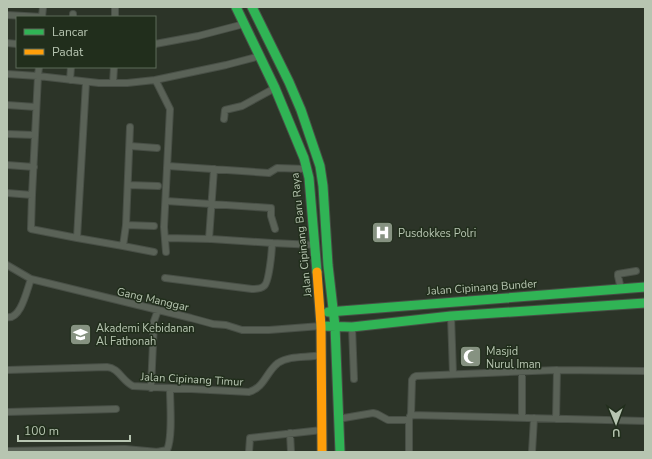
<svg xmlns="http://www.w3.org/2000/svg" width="652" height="459" viewBox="0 0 652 459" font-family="'Nunito Sans',sans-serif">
<rect width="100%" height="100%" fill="#2c3428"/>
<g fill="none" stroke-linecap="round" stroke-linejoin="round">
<defs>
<path id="street" d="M115 7V17
M7 15 42 17
M42 17 43 7
M73 17V14
M7 43 17 44
M155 44 198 36 244 24
M39 67 38 76 99 83H127L155 80 157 83 170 109 164 227 166 252
M7 74 38 76 32 195 31 229 77 238 86 82
M70 80 71 67
M155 80 226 65 260 56
M113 83 114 67
M7 105 36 107
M224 119 225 110 242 106 275 88
M7 134 35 135
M130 146 157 148
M7 165 34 167
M168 166 269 173 277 168 307 169
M128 185 158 186
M7 193 32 195
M166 201 271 208V216L275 229
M126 225 154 226
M77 238 123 246 126 225 130 127
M166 238 211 239 272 243
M209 239 214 169
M123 246 154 252
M7 265 31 279
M165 278 252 289C255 289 261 289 264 286 269 283 272 251 272 243L315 245
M621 289 618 276V274L636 271
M451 316 453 374
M7 317C21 320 27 289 31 279L191 318 213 324 226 325 242 330H269L321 326
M352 327 354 379
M7 370 107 367C119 368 122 381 133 386L249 392C265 387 266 372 278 363 290 355 307 358 321 355
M645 371 557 370 416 376 414 377 412 380 411 415 645 421
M151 388 154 321 158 310
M7 412 116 409
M522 418V371
M338 419 373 413 377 414 388 420H409
M556 419 557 370
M290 433 291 452
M7 451 125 449 158 452
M157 452 167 450C173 437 170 404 170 389
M249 452 250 438 322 430
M409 452V420L410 416
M532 452 534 418"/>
<path id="fast" d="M236 7 275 88 304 158 309 178 317 272
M252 7 289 82 301 110 320 166 323 186 328 265 335 326 340 452
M328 312 645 287
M321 326 352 327 451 316 645 303"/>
<path id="slow" d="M317 272 321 326 322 452"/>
</defs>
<use href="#street" stroke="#484f46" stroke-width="8"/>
<use href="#fast" stroke="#484f46" stroke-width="11"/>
<use href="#slow" stroke="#484f46" stroke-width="11"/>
<use href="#street" stroke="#5a6257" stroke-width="6"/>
<use href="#fast" stroke="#30b455" stroke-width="9"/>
<use href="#slow" stroke="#ff9f0a" stroke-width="9"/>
</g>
<defs>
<symbol id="hospital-square" viewBox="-11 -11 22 22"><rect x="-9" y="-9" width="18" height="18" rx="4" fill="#869281" stroke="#212e1c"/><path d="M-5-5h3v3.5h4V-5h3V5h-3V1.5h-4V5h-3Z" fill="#fff"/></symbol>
<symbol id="university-square" viewBox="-11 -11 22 22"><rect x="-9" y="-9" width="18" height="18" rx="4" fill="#869281" stroke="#212e1c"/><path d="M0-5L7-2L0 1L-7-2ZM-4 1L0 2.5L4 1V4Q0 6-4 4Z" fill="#fff"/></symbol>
<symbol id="mosque-square" viewBox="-11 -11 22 22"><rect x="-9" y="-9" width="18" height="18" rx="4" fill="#869281" stroke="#212e1c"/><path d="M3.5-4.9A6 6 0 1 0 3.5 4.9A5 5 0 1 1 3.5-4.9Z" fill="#fff"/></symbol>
</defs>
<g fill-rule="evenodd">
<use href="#hospital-square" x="370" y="220" width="25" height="25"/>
<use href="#university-square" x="68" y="322" width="25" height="25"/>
<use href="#mosque-square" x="458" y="344" width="25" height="25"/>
</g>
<g text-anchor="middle" stroke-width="3" stroke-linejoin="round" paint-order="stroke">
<g font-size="11" fill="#b7c5b1" stroke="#212e1c" text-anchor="start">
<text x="398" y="237">Pusdokkes Polri</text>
<text x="96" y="332">Akademi Kebidanan<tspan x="96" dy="13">Al Fathonah</tspan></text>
<text x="486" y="355">Masjid<tspan x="486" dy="13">Nurul Iman</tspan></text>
</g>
<g font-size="11" fill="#b7c5b1" stroke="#212e1c">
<text transform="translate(301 235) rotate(-96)" y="4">Jalan Cipinang Baru Raya</text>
<text transform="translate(482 287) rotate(-4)" y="4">Jalan Cipinang Bunder</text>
<text transform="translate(153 299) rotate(13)" y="4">Gang Manggar</text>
<text transform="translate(192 379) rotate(3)" y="4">Jalan Cipinang Timur</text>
</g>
</g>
<rect width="652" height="459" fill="none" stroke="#b7c5b1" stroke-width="16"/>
<rect x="16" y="16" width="140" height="52" fill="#212e1c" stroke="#5d6a58"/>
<rect x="24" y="29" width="20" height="6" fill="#30b455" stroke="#5d6a58"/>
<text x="52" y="36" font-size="12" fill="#b7c5b1">Lancar</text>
<rect x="24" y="49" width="20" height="6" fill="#ff9f0a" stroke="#5d6a58"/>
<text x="52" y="56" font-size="12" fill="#b7c5b1">Padat</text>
<g transform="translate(616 423) rotate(179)" stroke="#212e1c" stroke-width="3" paint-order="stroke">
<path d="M0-3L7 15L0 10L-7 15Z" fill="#b7c5b1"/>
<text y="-6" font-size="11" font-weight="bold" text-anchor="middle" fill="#b7c5b1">U</text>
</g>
<path d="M18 435v6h112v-6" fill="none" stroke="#b7c5b1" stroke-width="2"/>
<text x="24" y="435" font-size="12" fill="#b7c5b1" stroke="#212e1c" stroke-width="3" paint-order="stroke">100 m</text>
</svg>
